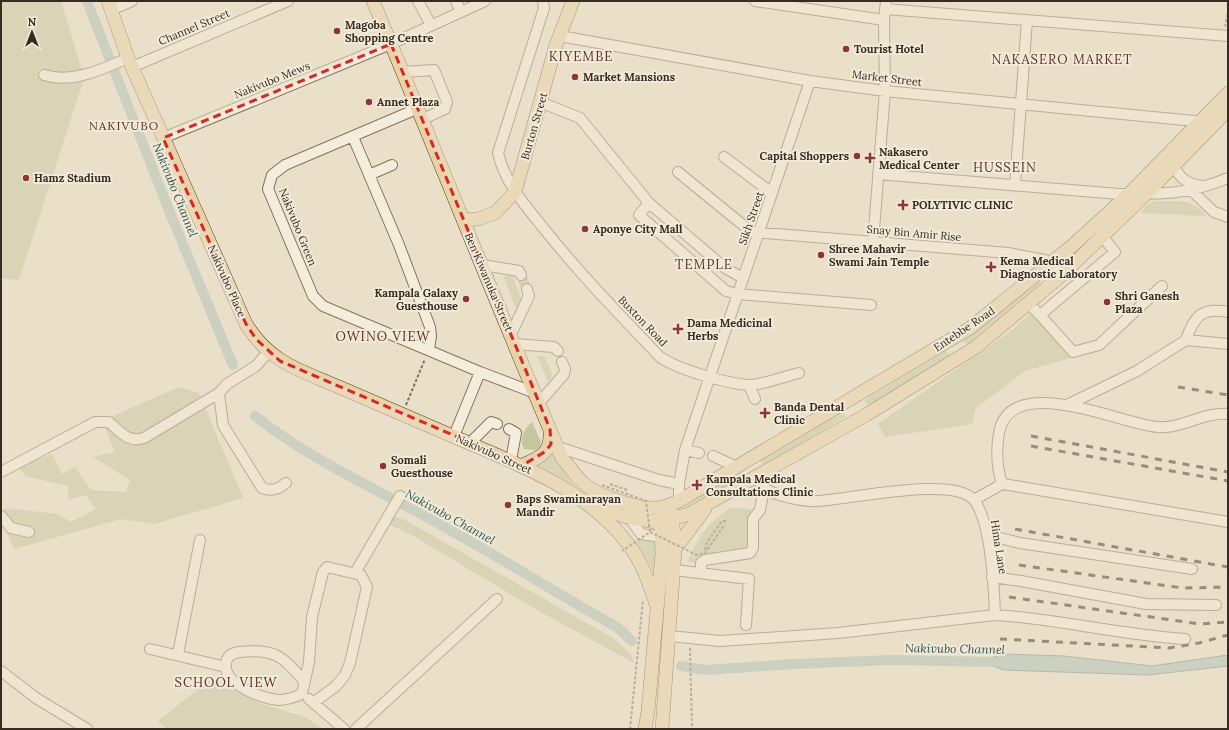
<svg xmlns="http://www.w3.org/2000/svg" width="1229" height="730" viewBox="0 0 1229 730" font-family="Lora,serif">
<rect width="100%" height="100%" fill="#eadfc9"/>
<path fill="#c3c79e" d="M1 1H61L84 78 19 280 1 278Z
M1155 201C1176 202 1191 197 1206 216L1141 213 1145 206Z
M508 275 513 277 521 298 518 307H515L504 277Z
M1038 281 1041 283 1040 286 970 343 966 344 964 341V338Z
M1031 313 1070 358 1025 371 976 408 972 424 885 437 878 424 1012 330Z
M946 351 949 353V357L872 404 868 405 865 402 866 399Z
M537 355 545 357 552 374 550 381 547 380Z
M179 387 199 393 243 498 154 524 121 519 14 549C9 538 0 519 4 508L58 514 71 522 96 509 86 495 68 500V486L25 476 19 467 52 454 62 474 75 467 91 490 126 492 130 480 93 457 115 452 102 421Z
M839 412 844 413 845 417 764 466 760 460Z
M532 422 541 442 540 446 536 450 524 449C519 440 524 428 532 422Z
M553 452 563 471 576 488 536 468 546 461Z
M741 471H744L745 475 695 506 684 509 691 501Z
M731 508 752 509 758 511 757 546 750 560 701 566 688 561C700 535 707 523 731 508Z
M393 516 403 519 613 638 631 654 634 663 537 610 410 534 388 524Z
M642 537 658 539 655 576 648 561 636 542Z
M211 679 259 703 305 717 322 729H167L158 721Z"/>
<path fill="#a9bfb8" stroke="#718c85" d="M1003 654 1064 656 1152 666 1228 655V666L1148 675 1003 670 981 661Z"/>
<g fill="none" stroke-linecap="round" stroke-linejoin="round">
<path stroke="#a9bfb8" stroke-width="10" d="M87 1 170 213 233 365
M255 416C308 458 370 486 430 519 493 553 555 592 618 628L632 641
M681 666 706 670 793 664 892 660 995 662"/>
<path stroke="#c6bba8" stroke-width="10" stroke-dasharray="10 5" stroke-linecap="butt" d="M521 275 527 289"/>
<defs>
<path id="minor" d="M418 1 431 25
M456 1 461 12
M543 1 544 8 498 153C505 184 526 206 545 230 581 275 620 315 660 357 679 370 725 383 748 385 759 386 786 376 799 373
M755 1 884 20
M885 9 1228 36
M111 10 132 1
M560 36 810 81 885 91 1205 122
M132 67 288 1
M403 72 434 70 447 102 445 109 423 119
M44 75C72 84 103 69 128 58
M540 102 580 118 649 203
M419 108 285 165 272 175 268 189 313 296 323 306 480 372 535 393
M353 137 399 245 430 327 431 336 429 349
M163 138 391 44 485 1
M724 157 772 193
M1174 166C1180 179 1188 184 1202 186
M678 172 749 230 754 232 1008 253 1045 260 1051 263 1062 275
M878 174 1119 194C1162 194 1187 195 1228 178
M369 175 392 165
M1015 185 1027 20
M1192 191 1214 212 1228 217
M873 242 885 91 884 20 886 1
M483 265 519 271 521 275
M743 278 725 268 649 203 639 215 726 291 738 294 871 305
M1029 304 1040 315 1115 252 1102 236
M1040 315 1073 352 1099 345 1162 286
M511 334 529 296 527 289
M1186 340C1194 316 1202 307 1228 312
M515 344 554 347 558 351
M268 352 256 366 227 384 219 393 223 425 262 488C272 492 278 489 286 483
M749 385 755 399
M539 403 564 374 565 369 562 362
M1067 405 1137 371 1186 340 1228 344
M509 429 516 433 511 460
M454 436 480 372
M470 443 491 422 497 424
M558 447 659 480 679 484
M685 450 699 453
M713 456 737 467
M1 472 95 422H109C120 432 128 443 144 438L219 393
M756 475C758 479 761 485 764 488 771 493 779 495 787 497 796 499 807 502 817 501 848 500 954 475 974 500 991 522 994 586 995 615 1059 619 1121 635 1185 639
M1002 484C997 468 996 450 999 433 1010 371 1121 424 1157 427 1182 429 1203 412 1228 414
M974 500 1002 484 1009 485 1228 522
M679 501V484L685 450 810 81
M1 516 11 528 29 532
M628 516 641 534 662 537
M987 535 1020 543 1192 569
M674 570 749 579 746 625
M355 573 400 496
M701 573V563L705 560 750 553 753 548V519L760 510 764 488
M992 577 1021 581 1146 604 1216 605
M669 636 720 641 838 633 995 615
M150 649 226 667
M178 654 200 540
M1 671 36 698 87 729
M302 694 309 662 312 617 323 572 327 567 361 575 367 587 350 663 345 675 336 686 313 703
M302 694C295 697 287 700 279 700 262 699 222 684 226 663 227 656 233 653 239 652 275 648 282 656 304 681
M309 699 344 729
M356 729 497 599"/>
<path id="major" d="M108 1 128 58 246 324C270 363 300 370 339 387 381 405 422 423 464 441 523 466 588 491 628 544 642 562 649 583 656 604
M373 1C437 153 497 307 562 458 569 466 575 475 582 482 597 496 638 509 658 508 665 507 672 504 679 501L970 328 1072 246 1130 193 1228 93
M463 220 478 219 495 213 515 192 556 45 573 1
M523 465C541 457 551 453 550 432
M596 506 623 516 661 523 691 513 866 415 976 347 1062 275 1146 194 1228 110
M675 549 705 509
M645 729 648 711 662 553 660 515
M662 729 675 549 672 513"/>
</defs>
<use href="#minor" stroke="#847260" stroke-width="12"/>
<use href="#major" stroke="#534133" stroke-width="14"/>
<path stroke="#847260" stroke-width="2" stroke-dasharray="3 2" stroke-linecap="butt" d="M1225 27 1228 11
M406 405 425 359
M610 484 627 490
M705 550 707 542 722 521H725V524
M690 648 692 729
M630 729 643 600"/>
<use href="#minor" stroke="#f5eddc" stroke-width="10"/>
<use href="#major" stroke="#e8d2a6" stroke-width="13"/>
<path stroke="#372b22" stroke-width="3" stroke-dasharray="7 7" stroke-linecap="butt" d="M1178 387 1228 395
M1031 436 1228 472
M1031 446 1228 481
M1015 529 1228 567
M1019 565 1183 588 1228 587
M1009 597 1200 624 1228 622
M1000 639 1169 648 1199 643 1228 635"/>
<path stroke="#847260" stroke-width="2" stroke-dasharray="3 2" stroke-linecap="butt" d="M602 485 646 501 650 532 622 551
M650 532 697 555 705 553 725 524"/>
</g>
<path d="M0 0H1229V730H0ZM391 44 550 429 551 444 546 451 523 465 280 361 256 339 246 324 163 138Z" fill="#eadfc9" fill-opacity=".55" fill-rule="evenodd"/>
<path fill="none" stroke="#d62828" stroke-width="3" stroke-dasharray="8 5" stroke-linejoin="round" d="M391 44 550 429 551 444 546 451 523 465 280 361 256 339 246 324 163 138Z"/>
<g fill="#8d3639" stroke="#f2ead8" stroke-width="1.5">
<circle cx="337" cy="31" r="4"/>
<circle cx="846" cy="49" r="4"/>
<circle cx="575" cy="77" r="4"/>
<circle cx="369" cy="102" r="4"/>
<circle cx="857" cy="156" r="4"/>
<path d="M868 152h4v4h4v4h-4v4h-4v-4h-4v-4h4z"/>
<circle cx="26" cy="178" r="4"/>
<path d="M901 199h4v4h4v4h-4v4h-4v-4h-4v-4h4z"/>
<circle cx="585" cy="229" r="4"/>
<circle cx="821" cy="255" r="4"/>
<path d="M989 261h4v4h4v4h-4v4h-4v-4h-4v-4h4z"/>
<circle cx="466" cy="299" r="4"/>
<circle cx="1107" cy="302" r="4"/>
<path d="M676 323h4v4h4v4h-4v4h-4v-4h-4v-4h4z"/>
<path d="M763 407h4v4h4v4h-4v4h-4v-4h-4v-4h4z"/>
<circle cx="383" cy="466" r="4"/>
<path d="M695 479h4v4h4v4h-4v4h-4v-4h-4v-4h4z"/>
<circle cx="508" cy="505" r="4"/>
</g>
<g text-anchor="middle" stroke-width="4" stroke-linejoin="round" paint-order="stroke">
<g font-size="11" font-weight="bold" fill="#372b22" stroke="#f2ead8" text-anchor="start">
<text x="345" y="29">Magoba<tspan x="345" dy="13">Shopping Centre</tspan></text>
<text x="854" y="53">Tourist Hotel</text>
<text x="583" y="81">Market Mansions</text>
<text x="377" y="106">Annet Plaza</text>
<text x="879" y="156">Nakasero<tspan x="879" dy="13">Medical Center</tspan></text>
<text x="849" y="160" text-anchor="end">Capital Shoppers</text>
<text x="34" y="182">Hamz Stadium</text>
<text x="912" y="209">POLYTIVIC CLINIC</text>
<text x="593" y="233">Aponye City Mall</text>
<text x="829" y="253">Shree Mahavir<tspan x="829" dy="13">Swami Jain Temple</tspan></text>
<text x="1000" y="265">Kema Medical<tspan x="1000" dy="13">Diagnostic Laboratory</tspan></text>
<text x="458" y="297" text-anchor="end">Kampala Galaxy<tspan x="458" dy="13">Guesthouse</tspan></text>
<text x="1115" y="300">Shri Ganesh<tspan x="1115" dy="13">Plaza</tspan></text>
<text x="687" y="327">Dama Medicinal<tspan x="687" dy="13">Herbs</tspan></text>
<text x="774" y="411">Banda Dental<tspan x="774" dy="13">Clinic</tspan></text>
<text x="391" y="464">Somali<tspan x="391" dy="13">Guesthouse</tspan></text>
<text x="706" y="483">Kampala Medical<tspan x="706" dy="13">Consultations Clinic</tspan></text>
<text x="516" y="503">Baps Swaminarayan<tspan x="516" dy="13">Mandir</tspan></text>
</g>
<g font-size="11" fill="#372b22" stroke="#f2ead8">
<text transform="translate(194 27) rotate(-23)" y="4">Channel Street</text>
<text transform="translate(887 78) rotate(7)" y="4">Market Street</text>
<text transform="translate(272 80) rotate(-22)" y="4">Nakivubo Mews</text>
<text transform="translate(534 126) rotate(-74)" y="4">Burton Street</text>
<text transform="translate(751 218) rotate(-71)" y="4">Sikh Street</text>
<text transform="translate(298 227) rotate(68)" y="4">Nakivubo Green</text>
<text transform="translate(914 233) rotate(5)" y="4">Snay Bin Amir Rise</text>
<text transform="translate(227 281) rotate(66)" y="4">Nakivubo Place</text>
<text transform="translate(489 282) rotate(67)" y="4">Ben Kiwanuka Street</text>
<text transform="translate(643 321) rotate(46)" y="4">Buxton Road</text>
<text transform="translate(964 329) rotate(-34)" y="4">Entebbe Road</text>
<text transform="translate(494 454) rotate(24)" y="4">Nakivubo Street</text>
<text transform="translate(999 547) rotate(81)" y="4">Hima Lane</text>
</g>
<g font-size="12" letter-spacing="1" fill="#5f3026" stroke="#f2ead8">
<text x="124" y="130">NAKIVUBO</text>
</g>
<g font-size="12" font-style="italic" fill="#335552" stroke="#f2ead8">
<text transform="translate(175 190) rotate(68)" y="4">Nakivubo Channel</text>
<text transform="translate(450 517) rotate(29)" y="4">Nakivubo Channel</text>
<text transform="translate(955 649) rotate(1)" y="4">Nakivubo Channel</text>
</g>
<g font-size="13" letter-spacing="1" fill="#5f3026" stroke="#f2ead8">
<text x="581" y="61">KIYEMBE</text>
<text x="1062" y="64">NAKASERO MARKET</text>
<text x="1005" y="172">HUSSEIN</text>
<text x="704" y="269">TEMPLE</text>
<text x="383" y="341">OWINO VIEW</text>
<text x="226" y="687">SCHOOL VIEW</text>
</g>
</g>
<rect width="1229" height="730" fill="none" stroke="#372b22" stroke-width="4"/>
<g transform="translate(32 32)" stroke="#f2ead8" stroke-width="3" paint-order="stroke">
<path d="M0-3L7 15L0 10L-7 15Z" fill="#372b22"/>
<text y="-6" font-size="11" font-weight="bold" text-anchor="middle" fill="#372b22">N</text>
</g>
</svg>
